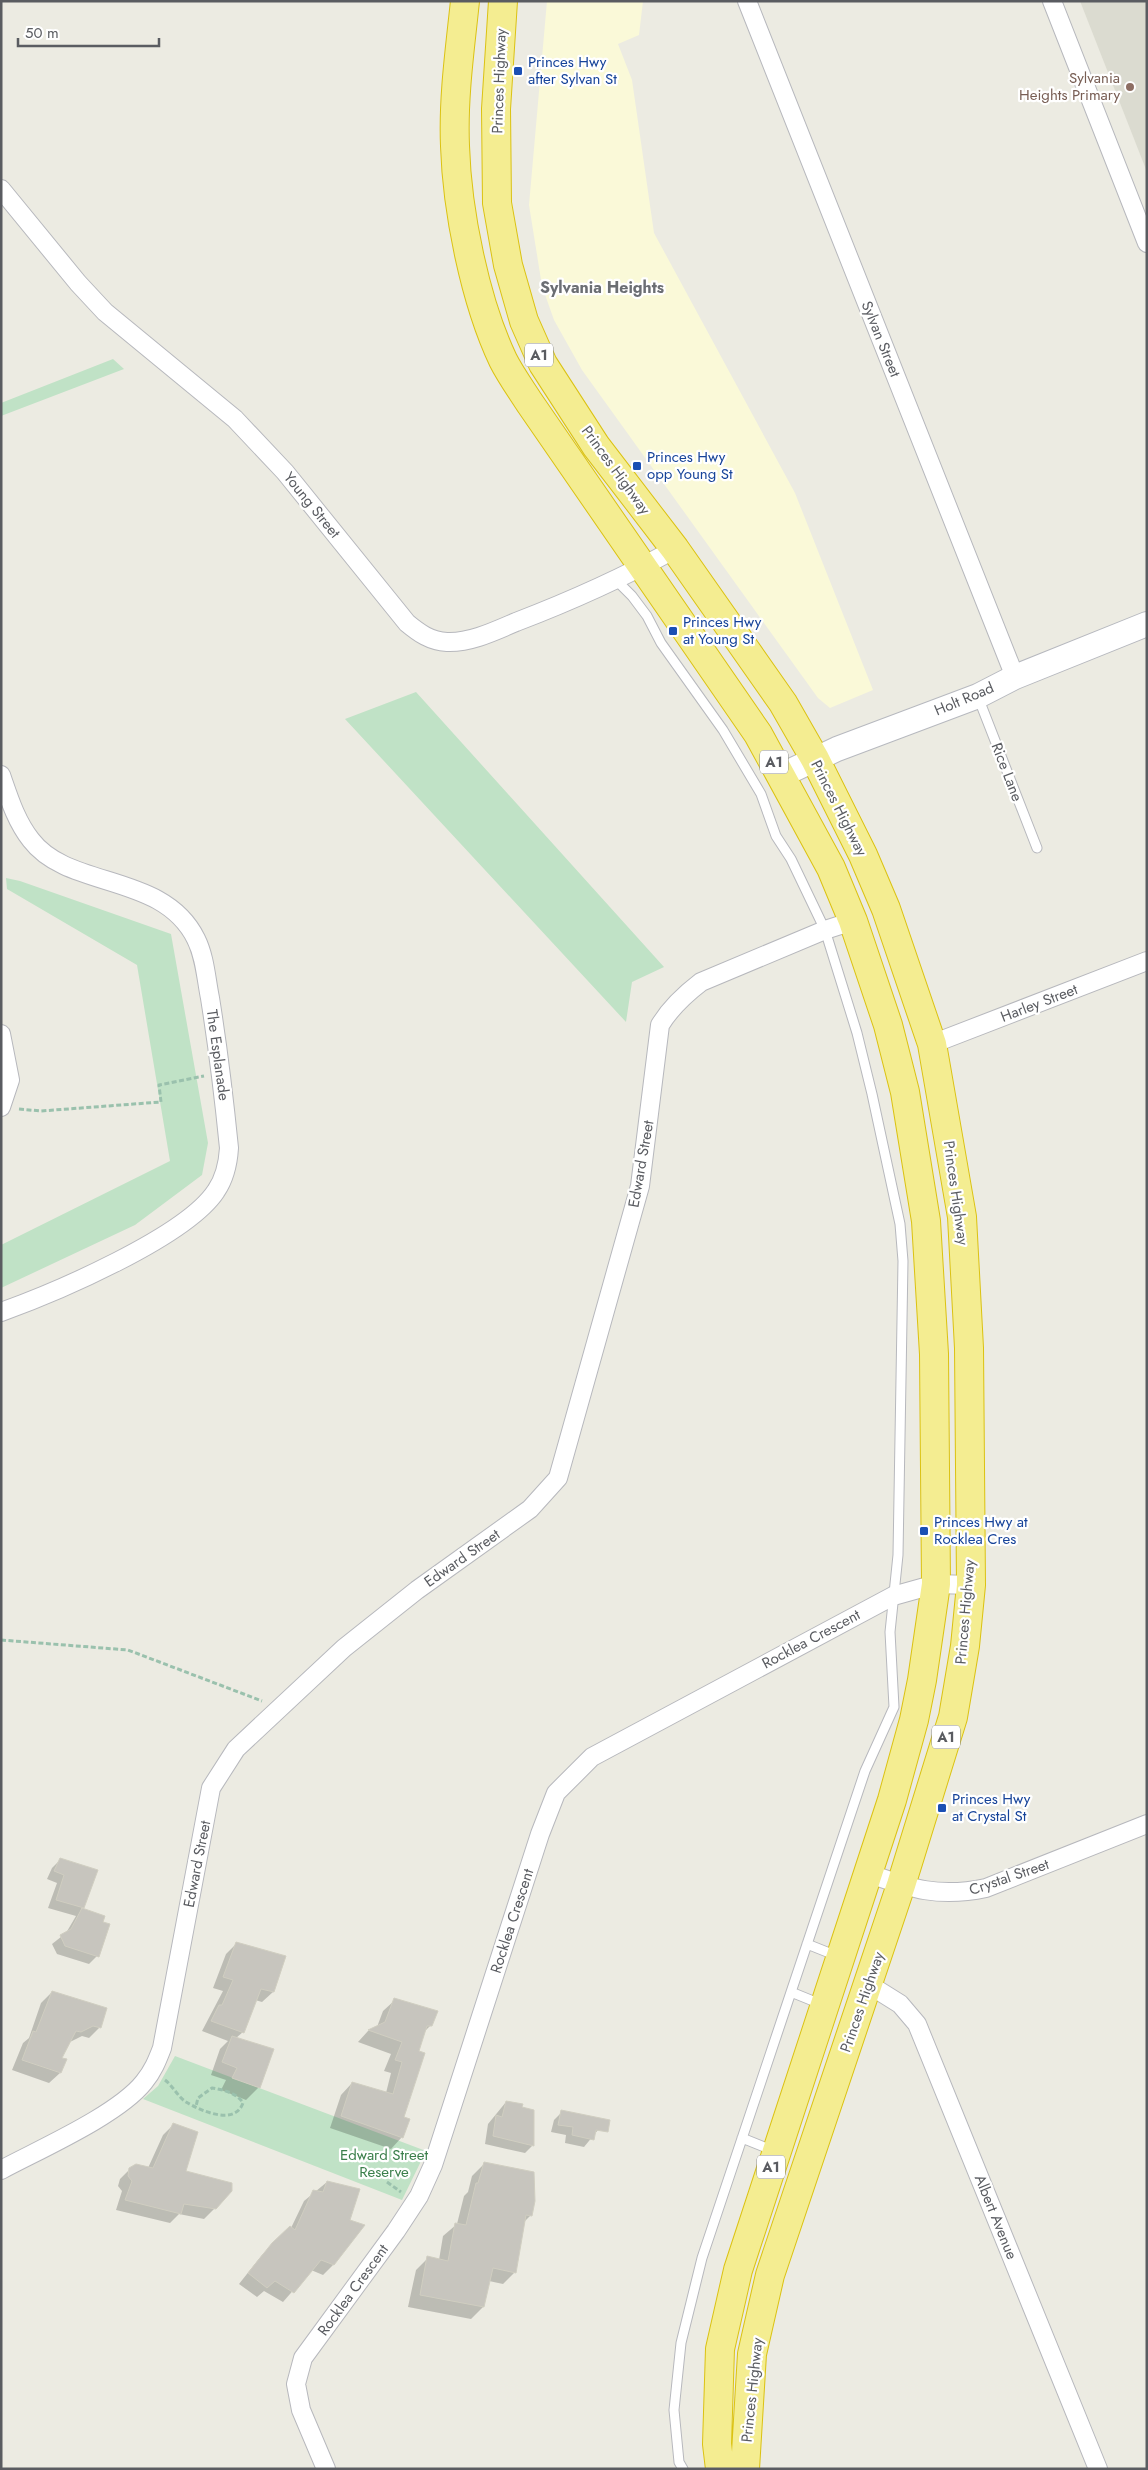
<svg xmlns="http://www.w3.org/2000/svg" width="1148" height="2470" viewBox="0 0 1148 2470" font-family="Jost,sans-serif">
<rect width="100%" height="100%" fill="#ecebe2"/>
<path fill="#faf9d8" d="M547 1H643L639 35 618 44 632 80 654 233 795 493 873 690 830 708 818 698 582 370 554 320 542 286 529 205Z"/>
<path fill="#dbdbd0" d="M1080 1H1147V172Z"/>
<path fill="#c0e2c6" d="M113 359 124 369 1 416V403Z
M416 692 664 967 632 982 626 1022 345 719Z
M6 878 20 881 171 934 208 1143 202 1175 135 1225 1 1288V1245L170 1161 137 965 7 889Z
M175 2056 426 2151 402 2200 143 2099 158 2086Z"/>
<path fill="#0003" d="M60 1860 83 1907 81 1909 102 1923 97 1956 89 1964 57 1954 52 1944 66 1933 76 1916 48 1908 57 1883 47 1879 52 1868Z
M237 1943 273 1992 262 2002 255 2000 243 2032 236 2038 259 2087 246 2100 221 2090 226 2080 211 2075 220 2049 228 2041 202 2031 223 1991 213 1988 226 1954Z
M52 1992 100 2027 89 2038 82 2036 70 2042 60 2059 65 2060 60 2073 49 2083 12 2070 23 2043 29 2038 41 2003Z
M395 2000 431 2025 424 2032 417 2052 403 2118 402 2137 391 2149 330 2128 341 2095 352 2083 386 2093 391 2073 384 2071 391 2054 358 2042 368 2031 377 2027 383 2011Z
M506 2102 521 2108 532 2146 525 2153 485 2144 488 2124Z
M562 2112 598 2130 584 2147 565 2143 566 2135 551 2132 554 2120Z
M173 2125 184 2172 215 2208 204 2219 179 2214 170 2223 116 2210 122 2191 118 2186 120 2179 130 2169 148 2168 163 2135Z
M484 2164 531 2215 523 2223 515 2272 503 2284 489 2281 483 2307 471 2319 408 2307 416 2270 428 2258 439 2260 443 2236 457 2224 464 2196 468 2192 472 2176Z
M327 2182 348 2221 362 2225 333 2265 323 2275 311 2270 283 2302 264 2291 257 2297 239 2284 262 2255 291 2228 304 2201Z"/>
<path fill="#c7c5be" stroke="#d0cec1" d="M60 1858 98 1870 84 1908 56 1900 64 1875 54 1871Z
M82 1908 105 1916 103 1922 110 1924 99 1957 65 1946 60 1935 71 1929Z
M236 1942 286 1956 274 1992 261 1989 244 2033 211 2021 219 2005H222L233 1980 223 1977Z
M52 1991 107 2008 101 2028 93 2026 81 2032 76 2031 62 2058 67 2059 61 2073 22 2060 33 2031 36 2032Z
M394 1998 438 2011 432 2026H427L419 2051 425 2053 404 2117 410 2119 403 2138 341 2116 352 2082 393 2094 402 2062 395 2060 402 2042 368 2030 385 2022Z
M232 2036 274 2049 260 2088 232 2078 237 2068 222 2062Z
M506 2101 523 2104 522 2107 534 2110V2146L493 2136 496 2115 502 2117Z
M561 2110 610 2120 608 2132 596 2130 594 2140 572 2135 573 2127 558 2125Z
M173 2123 198 2132 186 2171 232 2183V2191L216 2209 184 2204 181 2214 125 2200 132 2181 128 2176 129 2168 136 2164 153 2168Z
M484 2162 534 2172 535 2201 532 2216 526 2215 516 2273 493 2268 484 2307 420 2295 427 2256 448 2261 455 2223 466 2225 476 2183H478Z
M327 2181 360 2189 350 2220 365 2225 334 2265 321 2260 294 2293 275 2281 267 2288 248 2273 272 2243 290 2226 295 2230 313 2190 323 2192Z"/>
<g fill="none" stroke-linecap="round" stroke-linejoin="round">
<defs>
<path id="lane" d="M616 580 632 596 647 616 661 643 723 730 761 794 776 836 791 859 825 930 857 1033 872 1094 900 1224 903 1261 898 1555 890 1632 894 1707 865 1771 702 2258 681 2343 674 2410 679 2462 683 2469
M978 697 1037 848
M807 1944 837 1956
M791 1992 823 2005
M742 2138 774 2151"/>
<path id="street" d="M747 1 1015 677
M1052 1 1147 243
M1 189 78 283 105 312 235 419 285 472 407 623C419 633 430 641 447 642 470 643 495 631 516 622 571 601 624 577 675 549
M1 775C9 798 16 821 31 840 69 890 163 872 196 939 205 957 206 978 210 998 218 1048 224 1098 229 1148 228 1164 225 1178 216 1191 186 1237 54 1293 1 1312
M1 1034 10 1080 1 1107
M932 1044 1147 961
M867 1873C912 1889 939 1898 986 1888L1147 1824
M868 1984 900 2004 917 2024 1098 2469
M1 2170C40 2149 118 2115 144 2082 153 2071 157 2061 162 2048L211 1788 236 1749 344 1648 417 1590 530 1509 558 1478 640 1186 660 1025C671 1007 684 995 701 982L825 930 853 921
M326 2469 301 2410 296 2384 303 2358 396 2231 419 2196 433 2165 540 1834 556 1793 592 1757 893 1596 936 1584 971 1585"/>
<path id="secondary" d="M782 775 837 749 978 696 1015 677 1147 624"/>
<path id="highway" d="M465 1C460 49 453 97 455 146 457 211 475 301 503 360 510 374 520 388 529 402L758 734 831 868 853 921 888 1025 905 1092 926 1221 934 1354 936 1584 922 1680 914 1720 892 1800 738 2270 720 2349 717 2444 720 2469
M503 1 496 109 497 203 508 265 524 321 543 364 596 446 675 549 783 703 815 759 863 855 886 909 932 1044 962 1217 969 1348 971 1585 965 1646 953 1717 901 1885 770 2275 752 2354 745 2469"/>
</defs>
<use href="#lane" stroke="#b7b8bd" stroke-width="11"/>
<use href="#street" stroke="#b7b8bd" stroke-width="20"/>
<use href="#secondary" stroke="#b7b9bf" stroke-width="26"/>
<use href="#highway" stroke="#dbc212" stroke-width="30"/>
<path stroke="#9ac1ad" stroke-width="3" stroke-dasharray="5 2.5" stroke-linecap="butt" d="M19 1109 41 1111 161 1102 159 1085 204 1076
M1 1640 128 1650 262 1701
M165 2080C173 2086 178 2097 186 2102 201 2111 235 2126 243 2103 237 2093 224 2090 212 2088L198 2098 196 2106
M387 2182 401 2192"/>
<use href="#lane" stroke="#fff" stroke-width="9"/>
<use href="#street" stroke="#fff" stroke-width="18"/>
<use href="#secondary" stroke="#fff" stroke-width="24"/>
<use href="#highway" stroke="#f4ed91" stroke-width="28"/>
</g>
<g fill="#1a4fb4" stroke="#fff" stroke-width="2">
<rect x="513" y="66" width="10" height="10" rx="2.5"/>
<rect x="632" y="461" width="10" height="10" rx="2.5"/>
<rect x="668" y="626" width="10" height="10" rx="2.5"/>
<rect x="919" y="1526" width="10" height="10" rx="2.5"/>
<rect x="937" y="1803" width="10" height="10" rx="2.5"/>
</g>
<circle fill="#8d6e63" stroke="#fff" stroke-width="2" cx="1130" cy="87" r="5"/>
<g text-anchor="middle" stroke-width="4.5" stroke-linejoin="round" paint-order="stroke">
<g fill="#fff" stroke="#8c8d90" stroke-width="1">
<rect x="525" y="343.5" width="28" height="23" rx="4"/>
<rect x="760" y="750.5" width="28" height="23" rx="4"/>
<rect x="932" y="1725.5" width="28" height="23" rx="4"/>
<rect x="757" y="2155.5" width="28" height="23" rx="4"/>
</g>
<g font-size="14" font-weight="bold" fill="#5a5c61">
<text x="539" y="360">A1</text>
<text x="774" y="767">A1</text>
<text x="946" y="1742">A1</text>
<text x="771" y="2172">A1</text>
</g>
<g font-size="15" fill="#164399" stroke="#fff" text-anchor="start">
<text x="528" y="67">Princes Hwy<tspan x="528" dy="17">after Sylvan St</tspan></text>
<text x="647" y="462">Princes Hwy<tspan x="647" dy="17">opp Young St</tspan></text>
<text x="683" y="627">Princes Hwy<tspan x="683" dy="17">at Young St</tspan></text>
<text x="934" y="1527">Princes Hwy at<tspan x="934" dy="17">Rocklea Cres</tspan></text>
<text x="952" y="1804">Princes Hwy<tspan x="952" dy="17">at Crystal St</tspan></text>
</g>
<g font-size="15" fill="#785e54" stroke="#fff" text-anchor="end">
<text x="1120" y="83">Sylvania<tspan x="1120" dy="17">Heights Primary</tspan></text>
</g>
<g font-size="15" fill="#5a5c61" stroke="#fff">
<text transform="translate(499 81) rotate(-88)" y="5">Princes Highway</text>
<text transform="translate(881 339) rotate(68)" y="5">Sylvan Street</text>
<text transform="translate(616 470) rotate(54)" y="5">Princes Highway</text>
<text transform="translate(312 505) rotate(51)" y="5">Young Street</text>
<text transform="translate(964 699) rotate(-23)" y="5">Holt Road</text>
<text transform="translate(1007 772) rotate(69)" y="5">Rice Lane</text>
<text transform="translate(839 808) rotate(63)" y="5">Princes Highway</text>
<text transform="translate(1039 1003) rotate(-21)" y="5">Harley Street</text>
<text transform="translate(218 1055) rotate(82)" y="5">The Esplanade</text>
<text transform="translate(641 1164) rotate(-80)" y="5">Edward Street</text>
<text transform="translate(956 1193) rotate(82)" y="5">Princes Highway</text>
<text transform="translate(462 1558) rotate(-35)" y="5">Edward Street</text>
<text transform="translate(965 1612) rotate(-85)" y="5">Princes Highway</text>
<text transform="translate(811 1639) rotate(-28)" y="5">Rocklea Crescent</text>
<text transform="translate(197 1864) rotate(-79)" y="5">Edward Street</text>
<text transform="translate(1009 1877) rotate(-19)" y="5">Crystal Street</text>
<text transform="translate(512 1921) rotate(-72)" y="5">Rocklea Crescent</text>
<text transform="translate(862 2002) rotate(-71)" y="5">Princes Highway</text>
<text transform="translate(996 2217) rotate(68)" y="5">Albert Avenue</text>
<text transform="translate(353 2290) rotate(-54)" y="5">Rocklea Crescent</text>
<text transform="translate(752 2390) rotate(-84)" y="5">Princes Highway</text>
</g>
<g font-size="15" fill="#3b7f4b" stroke="#fff">
<text x="384" y="2160">Edward Street<tspan x="384" dy="17">Reserve</tspan></text>
</g>
<g font-size="16" font-weight="bold" fill="#6b6e73" stroke="#fff">
<text x="602" y="293">Sylvania Heights</text>
</g>
</g>
<rect width="1148" height="2470" fill="none" stroke="#5a5c61" stroke-width="5"/>
<path d="M18 38v8h141v-8" fill="none" stroke="#5a5c61" stroke-width="2.5"/>
<text x="25" y="38" font-size="15" fill="#5a5c61" stroke="#ffffff" stroke-width="4" paint-order="stroke">50 m</text>
</svg>
